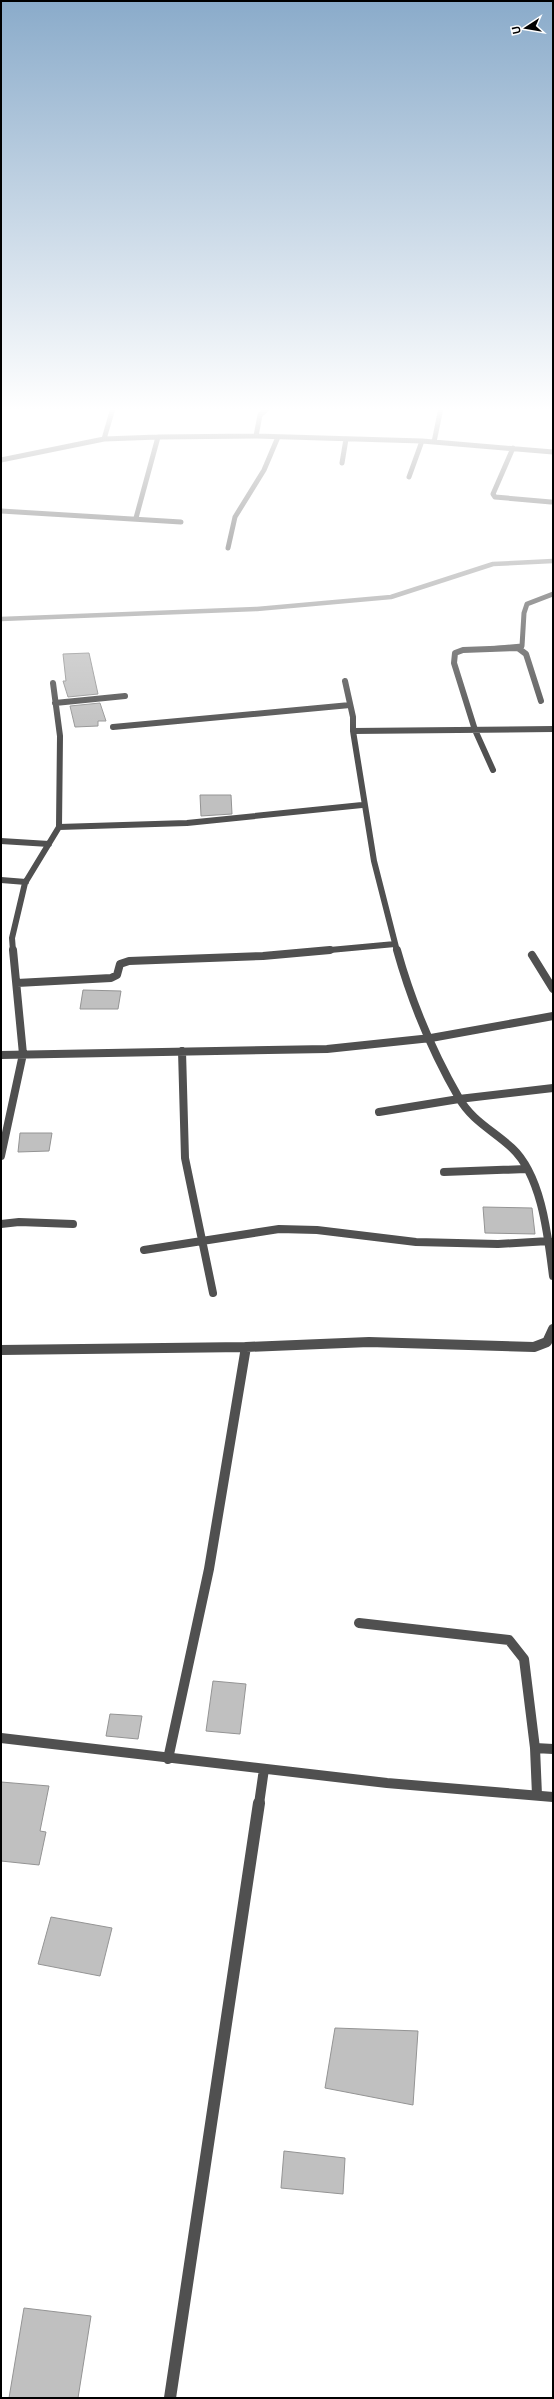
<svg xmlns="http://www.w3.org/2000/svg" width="554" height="2399" viewBox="0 0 554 2399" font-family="'Public Sans',sans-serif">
<rect width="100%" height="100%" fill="#fff"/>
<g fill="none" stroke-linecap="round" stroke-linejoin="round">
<path stroke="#9e9e9e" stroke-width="4.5" d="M1 619 257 609 391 597 493 564 553 561"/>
</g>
<path fill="#c0c0c0" stroke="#949494" d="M89 653 98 694 68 697 63 681H66L63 654Z
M100 703 106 721H98V726L75 727 70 706Z
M200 795H231L232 814 201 816Z
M83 990 121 991 118 1009H80Z
M20 1133H52L49 1151 18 1152Z
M483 1207 532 1208 535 1234 485 1233Z
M213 1681 246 1684 240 1734 206 1731Z
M110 1714 142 1716 138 1739 106 1736Z
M1 1782 49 1786 40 1831 46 1832 39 1865 1 1861Z
M51 1917 112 1928 100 1976 38 1964Z
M335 2028 418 2031 413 2105 325 2088Z
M284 2151 345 2158 343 2194 281 2188Z
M24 2308 91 2316 78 2398H9Z"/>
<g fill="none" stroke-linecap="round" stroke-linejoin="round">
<path stroke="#505050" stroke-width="10" d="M359 1623 509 1640 524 1659 535 1748 537 1795
M535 1748 553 1749"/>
<path stroke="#505050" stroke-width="5" d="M256 436 260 415 268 408
M104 439 113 408
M434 442 441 408
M513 448 493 494 495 497 551 502
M1 460 104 439 158 437 256 436 422 441 553 452
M342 463 346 439
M409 477 422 441
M1 511 181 522
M136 518 158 437
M228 548 235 517 264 470 278 437
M518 648 519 649
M489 649 522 646 524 613 527 604 553 594"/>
<path stroke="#505050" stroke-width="6" d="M518 648 526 654 541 701
M345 681 353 717V731
M55 703 125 696
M113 727 350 705
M493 770 475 730 454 663 455 653 463 650 517 648
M59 827 187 823 362 805
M1 841 49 844
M1 880 26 882
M13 951 12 938 25 883 59 827 60 736 53 683
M319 951 395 944
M397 951 374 861 353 731 553 729"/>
<path stroke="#505050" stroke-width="8" d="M397 950C411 1000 433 1053 459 1098 472 1121 494 1131 512 1148 542 1176 548 1237 553 1276
M532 955 553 989
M17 983 111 978 117 975 120 964 129 961 263 956 330 950
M182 1051 185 1158 213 1293
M1 1055 327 1049 431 1038 553 1016
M379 1112 459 1099 553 1088
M1 1156 23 1054 13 950
M444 1172 526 1169
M1 1224 19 1222 73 1224
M144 1250 279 1229 317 1230 416 1242 498 1244 549 1241"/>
<path stroke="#505050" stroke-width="10" d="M1 1350 246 1347
M1 1738 387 1783 553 1797
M168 1759 209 1569 246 1347 369 1342 534 1347 547 1342 553 1329
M259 1804 264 1769"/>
<path stroke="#505050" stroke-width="12" d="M170 2398 259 1803"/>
</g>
<linearGradient id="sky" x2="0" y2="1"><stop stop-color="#8aabca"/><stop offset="0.55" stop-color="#fff"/><stop offset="1" stop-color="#fff" stop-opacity="0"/></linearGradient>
<rect width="554" height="744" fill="url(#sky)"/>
<rect width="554" height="2399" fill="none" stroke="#000000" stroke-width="4"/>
<g transform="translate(526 28) rotate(258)" stroke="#ffffff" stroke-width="3" paint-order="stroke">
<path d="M0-3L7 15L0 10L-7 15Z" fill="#000000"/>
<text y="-6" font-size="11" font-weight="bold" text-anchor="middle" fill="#000000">U</text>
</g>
</svg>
